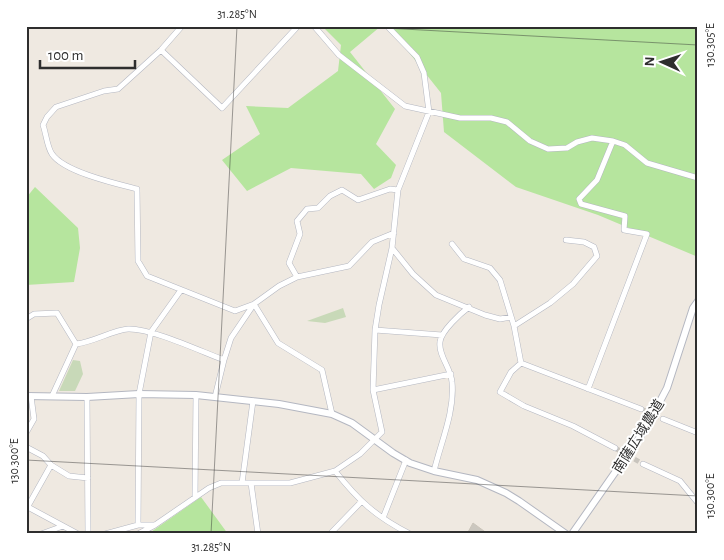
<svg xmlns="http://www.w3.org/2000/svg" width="724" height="560" viewBox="0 0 724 560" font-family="'Alegreya Sans','Noto Sans JP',sans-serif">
<rect width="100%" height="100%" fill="#efe9e1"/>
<path fill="#b6e59e" d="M322 26H381L350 52 395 109 376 144 396 165 391 178 374 189 361 174 291 168 247 191 222 160 260 134 246 106 288 108 338 71 341 45Z
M388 26H698V257L598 215 516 187 444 132 441 93Z
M35 187 78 228 80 248 74 282 26 285V198Z
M201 497 228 534H148Z"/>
<path fill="#c8d9b8" d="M343 308 346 317 325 323 307 321Z
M73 360 80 361 83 374 75 391H59Z"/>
<path fill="#cbc7bf" stroke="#cbc5ba" d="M473 523 488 534H467Z"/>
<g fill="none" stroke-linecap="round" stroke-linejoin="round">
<path stroke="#c8c4bd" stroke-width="5" stroke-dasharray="5 2.5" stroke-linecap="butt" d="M641 409 663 419
M615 448 643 464"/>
<defs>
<path id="minor" d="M182 26 161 50 118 89 104 91 56 107 47 117 43 125C46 133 47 147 52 154 64 172 117 184 137 189L138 261 147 276 235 311 254 304 279 286 297 277 349 266 372 242 394 233
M314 26 339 55 405 106 460 118H491L507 122 530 141 548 149 567 148 577 142 592 138 613 141 625 145 647 163 698 178
M161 50 222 108 298 26
M452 244 464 259 490 268 500 280 514 326 521 363
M392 248 413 274 436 295 485 315 500 319 511 317
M297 277 289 263 300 234 297 221 307 209 318 208 330 196 342 190 358 200 390 189 398 190
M254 304 278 343 322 370 332 414
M26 319 34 314 57 313 76 344C94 342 113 330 128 329 151 328 200 351 224 360L215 397
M514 326 550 303 573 284 597 256 594 247 584 242 566 240
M375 330 442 335
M224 360 231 338 254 304
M521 363 511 372 500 392 524 406 573 426 615 448
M521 363 641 409
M588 389 647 234 624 230 625 216 581 204 579 199 597 180 613 141
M373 390 451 374
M52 396 76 344
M87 397 88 534
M663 419 698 433
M26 433 34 419 31 396
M26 447 43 456 51 465 69 476 88 478
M643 464 680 481 698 503
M335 471C359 501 375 516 410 534
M434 471C441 442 455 411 452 382 451 368 438 355 440 342 441 331 461 313 469 307
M242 483 253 401
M251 483 258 534
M195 497 196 395
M26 506 78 534
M28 506 51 465
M383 518 406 460
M138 525 139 394 151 332 181 290
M41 534 63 526
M105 534 138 525H154
M138 534 155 525 209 488 221 483H290L335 471 360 454 382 432 373 390 375 330 379 305 392 248 398 190 429 112 424 73 417 57 387 26
M330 534 361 502"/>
<path id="tertiary" d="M26 396 87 397 139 394 196 395 279 404 332 414 352 423 393 453 410 463 434 471 477 480 506 493 519 501 566 534
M572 534 646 428 667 388 693 308 698 301"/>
</defs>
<use href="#minor" stroke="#b4b7c1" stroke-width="6"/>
<use href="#tertiary" stroke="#b4b7c1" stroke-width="8"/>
<use href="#minor" stroke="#fff" stroke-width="5"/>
<use href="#tertiary" stroke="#fff" stroke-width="6"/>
</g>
<path fill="none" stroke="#2e2e2e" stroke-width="1" stroke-opacity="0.45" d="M348 26 698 45M26 460 698 496M211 534 237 26"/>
<g text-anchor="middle" stroke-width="4" stroke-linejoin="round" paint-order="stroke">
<g font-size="14" fill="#2e2e2e" stroke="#fff">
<text transform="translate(638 436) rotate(-58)" y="5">南薩広域農道</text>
</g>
</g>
<rect width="724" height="560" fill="none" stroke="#ffffff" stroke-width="55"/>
<g transform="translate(662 62) rotate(273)" stroke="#ffffff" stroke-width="4" paint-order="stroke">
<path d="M0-4L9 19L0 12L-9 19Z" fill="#2e2e2e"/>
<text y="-8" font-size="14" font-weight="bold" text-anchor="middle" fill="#2e2e2e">N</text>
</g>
<path d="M40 60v8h95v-8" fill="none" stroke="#2e2e2e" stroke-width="2.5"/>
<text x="48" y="60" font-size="15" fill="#2e2e2e" stroke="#ffffff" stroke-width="4" paint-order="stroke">100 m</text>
<rect x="28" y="28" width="668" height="504" fill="none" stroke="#2e2e2e" stroke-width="2"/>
<g font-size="12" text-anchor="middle" fill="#2e2e2e">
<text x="237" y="18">31.285°N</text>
<text transform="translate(710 45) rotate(-90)" y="4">130.305°E</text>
<text transform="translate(14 461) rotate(-90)" y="4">130.300°E</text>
<text transform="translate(710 496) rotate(-90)" y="4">130.300°E</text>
<text x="211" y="551">31.285°N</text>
</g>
</svg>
